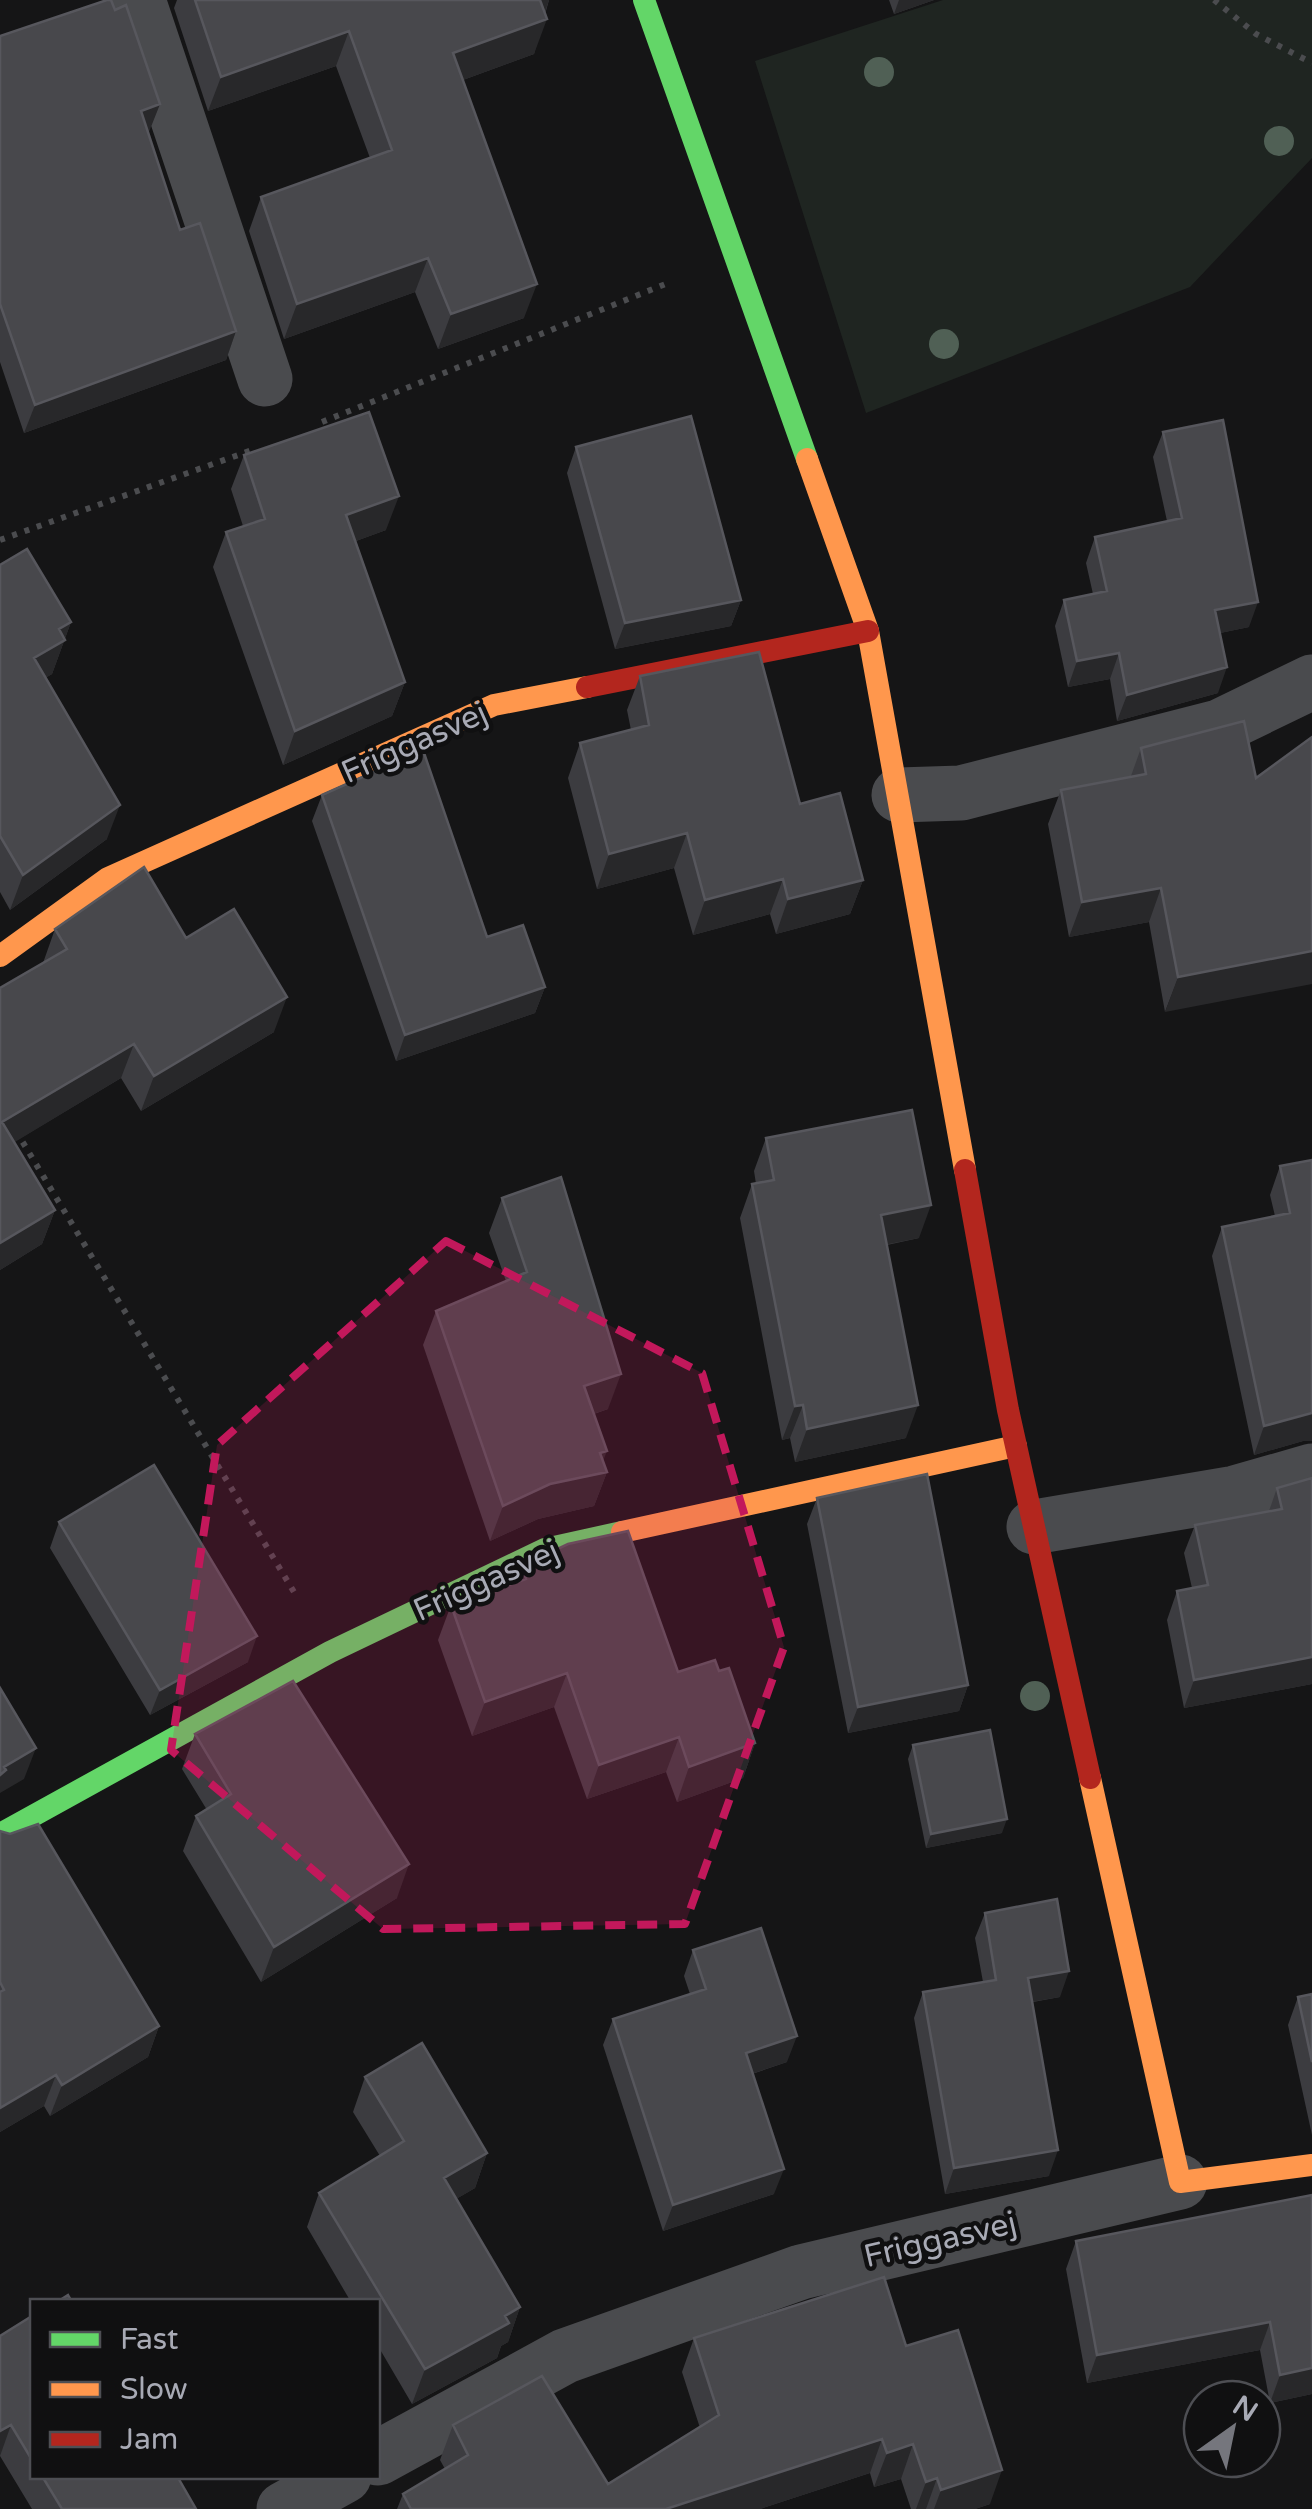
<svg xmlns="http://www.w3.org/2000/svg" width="1312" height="2509" viewBox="0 0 1312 2509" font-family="'Varela Round',sans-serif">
<rect width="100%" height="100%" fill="#151516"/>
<path fill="#1f2521" d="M943 0H1312V158L1190 287 866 413 755 61Z"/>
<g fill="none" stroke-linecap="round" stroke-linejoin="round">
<path stroke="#4b4c4f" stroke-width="6" stroke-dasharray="5 8" stroke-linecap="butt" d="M1214 0 1256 34 1312 63
M322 422 668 283
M0 540 255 449
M16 1131 294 1592"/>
<path stroke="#4a4b4e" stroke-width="55" d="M138 0 265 379
M899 795 961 793 1219 727 1312 682
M1034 1527 1235 1493 1312 1471
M378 2458 565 2356 801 2272 1180 2182
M284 2509 344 2476"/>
<path stroke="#63d668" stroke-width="22" d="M644 0 807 459
M0 1834 330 1652 545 1549 622 1532"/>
<path stroke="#ff974d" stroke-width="22" d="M807 459 868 631 965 1170
M0 956 108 878 494 705 587 687
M622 1532 1016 1446
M1090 1778 1180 2182 1312 2165"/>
<path stroke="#b3261e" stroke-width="22" d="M587 687 868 631
M965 1170 1008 1410 1090 1778"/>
</g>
<g fill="#506055">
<circle cx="879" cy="72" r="15"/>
<circle cx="1279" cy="141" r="15"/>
<circle cx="944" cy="344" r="15"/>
<circle cx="1035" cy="1696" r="15"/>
</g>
<path fill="#3c3c40" d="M177 0H549L534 54 463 80 524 318 438 349 415 292 284 339 249 231 261 197 370 158 336 66 208 111 174 8Z
M889 0H934L894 14Z
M115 10 160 104 148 132 180 230 236 331 226 360 24 433 0 362V36Z
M1163 432 1249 627 1220 633 1218 693 1117 721 1110 679 1068 687 1055 626 1064 600 1093 594 1086 563 1095 537 1167 521 1153 457Z
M576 447 741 600 731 626 615 649 567 473Z
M244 455 386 530 356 541 405 682 392 716 283 765 213 567 226 532 243 526 231 489Z
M0 565 71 622 52 674 45 678 107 839 10 910 0 892Z
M640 676 800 804 863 880 850 914 776 934 770 914 693 935 674 868 597 889 568 778 580 743 631 730 627 710Z
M1141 748 1256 778 1165 1012 1149 922 1069 937 1048 824 1061 790 1131 776Z
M322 795 545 987 535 1013 396 1061 312 821Z
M55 929 186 938 274 1032 141 1111 121 1078 14 1142 55 1210 42 1244 0 1270V988L43 963Z
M766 1138 919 1238 887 1245 906 1438 795 1462 790 1438 782 1440 740 1218 752 1184H756L754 1171Z
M1312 1160 1303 1441 1254 1455 1212 1256 1222 1227 1275 1216 1270 1195 1280 1166Z
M502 1198 608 1409 594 1414 603 1460 607 1472 594 1506 538 1519 490 1541 423 1345 436 1311 506 1281 489 1233Z
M1312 1478V1684L1184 1708 1167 1620 1177 1591 1192 1588 1184 1553 1195 1525 1269 1511 1277 1488Z
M817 1498 968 1685 959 1711 848 1733 807 1524Z
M59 1522 248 1662 150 1715 50 1548Z
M522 1566 678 1672 719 1671 755 1743 743 1778 677 1802 666 1772 587 1799 554 1707 472 1736 438 1640 451 1605 516 1582Z
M195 1734 397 1898 261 1982 183 1851 196 1816 207 1810 182 1769Z
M913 1745 1002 1833 926 1848 908 1759Z
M0 1831 159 2026 148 2057 50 2116 44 2106 0 2132Z
M985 1913 1060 1997 1033 2002 1049 2176 945 2194 914 2018 923 1992 983 1982 975 1938Z
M693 1950 787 2062 752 2074 774 2194 663 2231 603 2045 613 2019 690 1994 684 1976Z
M1312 1994V2135L1288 2025 1298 1997Z
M365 2077 487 2153 475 2188 456 2199 520 2307 508 2342 501 2346 497 2358 412 2404 378 2346V2302H351L307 2227 319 2193 380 2156 353 2112Z
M1312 2195V2394L1270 2403 1260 2350 1087 2383 1066 2269 1076 2241Z
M32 2316V2476H177L196 2509H32L0 2456V2336Z
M694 2338 906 2346 990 2504 975 2509H911L901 2479 874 2487 870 2473 760 2509H397L403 2494 445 2469 440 2460 453 2425 608 2484 700 2428 682 2372Z"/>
<path fill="#28282a" d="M531 0H549L544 15Z
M899 0H934L894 14Z
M547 19 534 54 441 88 453 53Z
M349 31 336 66 208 111 221 77Z
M160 104 149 132 131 140 141 111Z
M428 258 415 292 284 339 297 304Z
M537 284 524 318 438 349 451 314Z
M236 331 226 360 24 433 35 405Z
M399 496 386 530 334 549 346 515Z
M741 600 731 626 615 649 625 623Z
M1258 602 1249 627 1206 636 1215 610Z
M71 622 52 674 21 693 34 658 59 629Z
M1119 653 1110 679 1068 687 1077 661Z
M1227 667 1218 693 1117 721 1127 695Z
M405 682 392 716 283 765 295 731Z
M120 805 107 839 10 910 23 875Z
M687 833 674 868 597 889 609 854Z
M783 879 770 914 693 935 705 900Z
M863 880 850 914 776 934 788 899Z
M1161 888 1149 922 1069 937 1082 902Z
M1312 951V984L1165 1012 1178 977Z
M545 987 535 1013 396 1061 405 1035Z
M287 997 274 1032 141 1111 154 1076Z
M134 1044 121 1078 0 1151 2 1122Z
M931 1205 919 1238 869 1248 881 1215Z
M55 1210 42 1244 0 1270V1243Z
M621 1374 608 1409 572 1421 584 1386Z
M803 1405 790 1438 782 1440 795 1406Z
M918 1405 906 1438 795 1462 807 1429Z
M1312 1413V1441H1303L1254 1455 1264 1426Z
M607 1451 598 1474 607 1472 594 1506 538 1519 490 1541 503 1506Z
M257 1636 248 1662 150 1715 160 1690Z
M1312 1657V1684L1184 1708 1194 1680Z
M567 1673 554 1707 472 1736 485 1702Z
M968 1685 959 1711 848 1733 858 1707Z
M679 1737 666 1772 587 1799 599 1765Z
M755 1743 743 1778 677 1802 689 1767Z
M36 1748 24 1779 0 1793V1775L4 1767Z
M1007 1819 1002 1833 926 1848 931 1834Z
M409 1864 397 1898 261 1982 274 1947Z
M1069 1971 1060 1997 1019 2004 1028 1978Z
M159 2026 148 2057 50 2116 62 2085Z
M797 2036 787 2062 736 2079 746 2053Z
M56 2075 44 2106 0 2132V2108Z
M1058 2150 1049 2176 945 2194 954 2168Z
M487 2153 475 2188 432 2213 444 2178Z
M784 2169 774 2194 663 2231 673 2205Z
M520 2307 508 2342 501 2346 497 2358 412 2404 425 2369Z
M1270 2322 1260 2350 1087 2383 1097 2355Z
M1312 2368V2394L1270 2403 1280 2375Z
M11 2425 0 2456V2431Z
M882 2439 870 2473 760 2509H666Z
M913 2444 901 2479 874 2487 887 2453Z
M1002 2470 990 2504 975 2509H934L941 2490Z
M937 2478 926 2509H916L926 2482Z"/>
<path fill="#48484c" stroke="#57575d" stroke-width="2.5" d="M107 0H111L115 10 126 5 160 104 141 111 180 230 200 223 236 331 35 405 0 304V36Z
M195 0H540L547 19 453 53 537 284 451 314 428 258 297 304 261 197 392 150 349 31 221 77Z
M369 412 399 496 346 515 405 682 295 731 226 532 265 519 244 455Z
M691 416 741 600 625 623 576 447Z
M1223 420 1258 602 1215 610 1227 667 1127 695 1119 653 1077 661 1064 600 1107 591 1095 537 1182 518 1163 432Z
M27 549 71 622 59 629 65 640 34 658 120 805 23 875 0 836V565Z
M759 652 800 804 840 793 863 880 788 899 783 879 705 900 687 833 609 854 580 743 649 725 640 676Z
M1244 721 1256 778 1312 737V951L1178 977 1161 888 1082 902 1061 790 1146 774 1141 748Z
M423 750 487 937 523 925 545 987 405 1035 322 795Z
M144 867 186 938 234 909 287 997 154 1076 134 1044 2 1122 55 1210 0 1243V988L67 949 55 929Z
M912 1110 931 1205 881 1215 918 1405 807 1429 803 1405 795 1406 752 1184 774 1180 766 1138Z
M1312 1160V1413L1264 1426 1222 1227 1290 1213 1280 1166Z
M561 1177 621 1374 584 1386 607 1451 600 1453 607 1472 550 1484 503 1506 436 1311 527 1272 502 1198Z
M154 1465 257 1636 160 1690 59 1522Z
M927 1474 968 1685 858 1707 817 1498Z
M1312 1478V1657L1194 1680 1177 1591 1208 1585 1195 1525 1282 1509 1277 1488Z
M628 1531 678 1672 715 1660 719 1671 729 1668 755 1743 689 1767 679 1737 599 1765 567 1673 485 1702 451 1605 526 1579 522 1566 568 1544Z
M293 1681 409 1864 274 1947 196 1816 231 1794 195 1734Z
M0 1688 36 1748 4 1767 6 1770 0 1775Z
M990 1730 1007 1819 931 1834 913 1745Z
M38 1824 159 2026 62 2085 56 2075 0 2108V1992L4 1990 0 1982V1831L10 1834Z
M1057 1899 1069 1971 1028 1978 1058 2150 954 2168 923 1992 996 1980 985 1913Z
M761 1928 797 2036 746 2053 784 2169 673 2205 613 2019 706 1989 693 1950Z
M1312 1994V2062L1298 1997Z
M422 2043 487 2153 444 2178 520 2307 505 2316 509 2323 425 2369 319 2193 404 2141 365 2077Z
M1312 2195V2368L1280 2375 1270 2322 1097 2355 1076 2241Z
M884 2277 906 2346 958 2330 1002 2470 941 2490 937 2478 926 2482 913 2444 887 2453 882 2439 666 2509H411L403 2494 468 2455 453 2425 542 2376 608 2484 719 2415 694 2338Z
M68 2295 72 2302H57Z
M32 2316V2460L11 2425 0 2431V2336Z
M42 2476H177L196 2509H62Z"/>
<path fill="#c2185b" fill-opacity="0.2" stroke="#c2185b" stroke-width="8" stroke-dasharray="20 12" stroke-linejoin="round" d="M446 1241 702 1373 784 1647 685 1924 383 1929 171 1750 217 1445Z"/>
<g text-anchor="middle" stroke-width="9" stroke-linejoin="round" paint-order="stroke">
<g font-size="32" fill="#a8aab5" stroke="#101011">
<text transform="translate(414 742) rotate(-24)" y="11">Friggasvej</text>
<text transform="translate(486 1580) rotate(-24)" y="11">Friggasvej</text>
<text transform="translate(940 2239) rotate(-13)" y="11">Friggasvej</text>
</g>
</g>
<rect x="30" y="2299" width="350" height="180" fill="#101011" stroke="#4d4e53" stroke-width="2.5"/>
<rect x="50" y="2332" width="50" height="15" fill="#63d668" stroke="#4d4e53" stroke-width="2.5"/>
<text x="120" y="2349" font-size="30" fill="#a8aab5">Fast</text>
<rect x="50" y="2382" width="50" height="15" fill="#ff974d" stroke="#4d4e53" stroke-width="2.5"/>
<text x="120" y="2399" font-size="30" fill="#a8aab5">Slow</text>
<rect x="50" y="2432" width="50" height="15" fill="#b3261e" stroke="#4d4e53" stroke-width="2.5"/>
<text x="120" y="2449" font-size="30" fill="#a8aab5">Jam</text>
<g transform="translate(1232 2429) rotate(33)"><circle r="48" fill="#101011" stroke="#4d4e53" stroke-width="2.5"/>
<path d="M0-8L18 38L0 25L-18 38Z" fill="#75767d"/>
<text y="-15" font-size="28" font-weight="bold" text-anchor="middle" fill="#a8aab5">N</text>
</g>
</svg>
